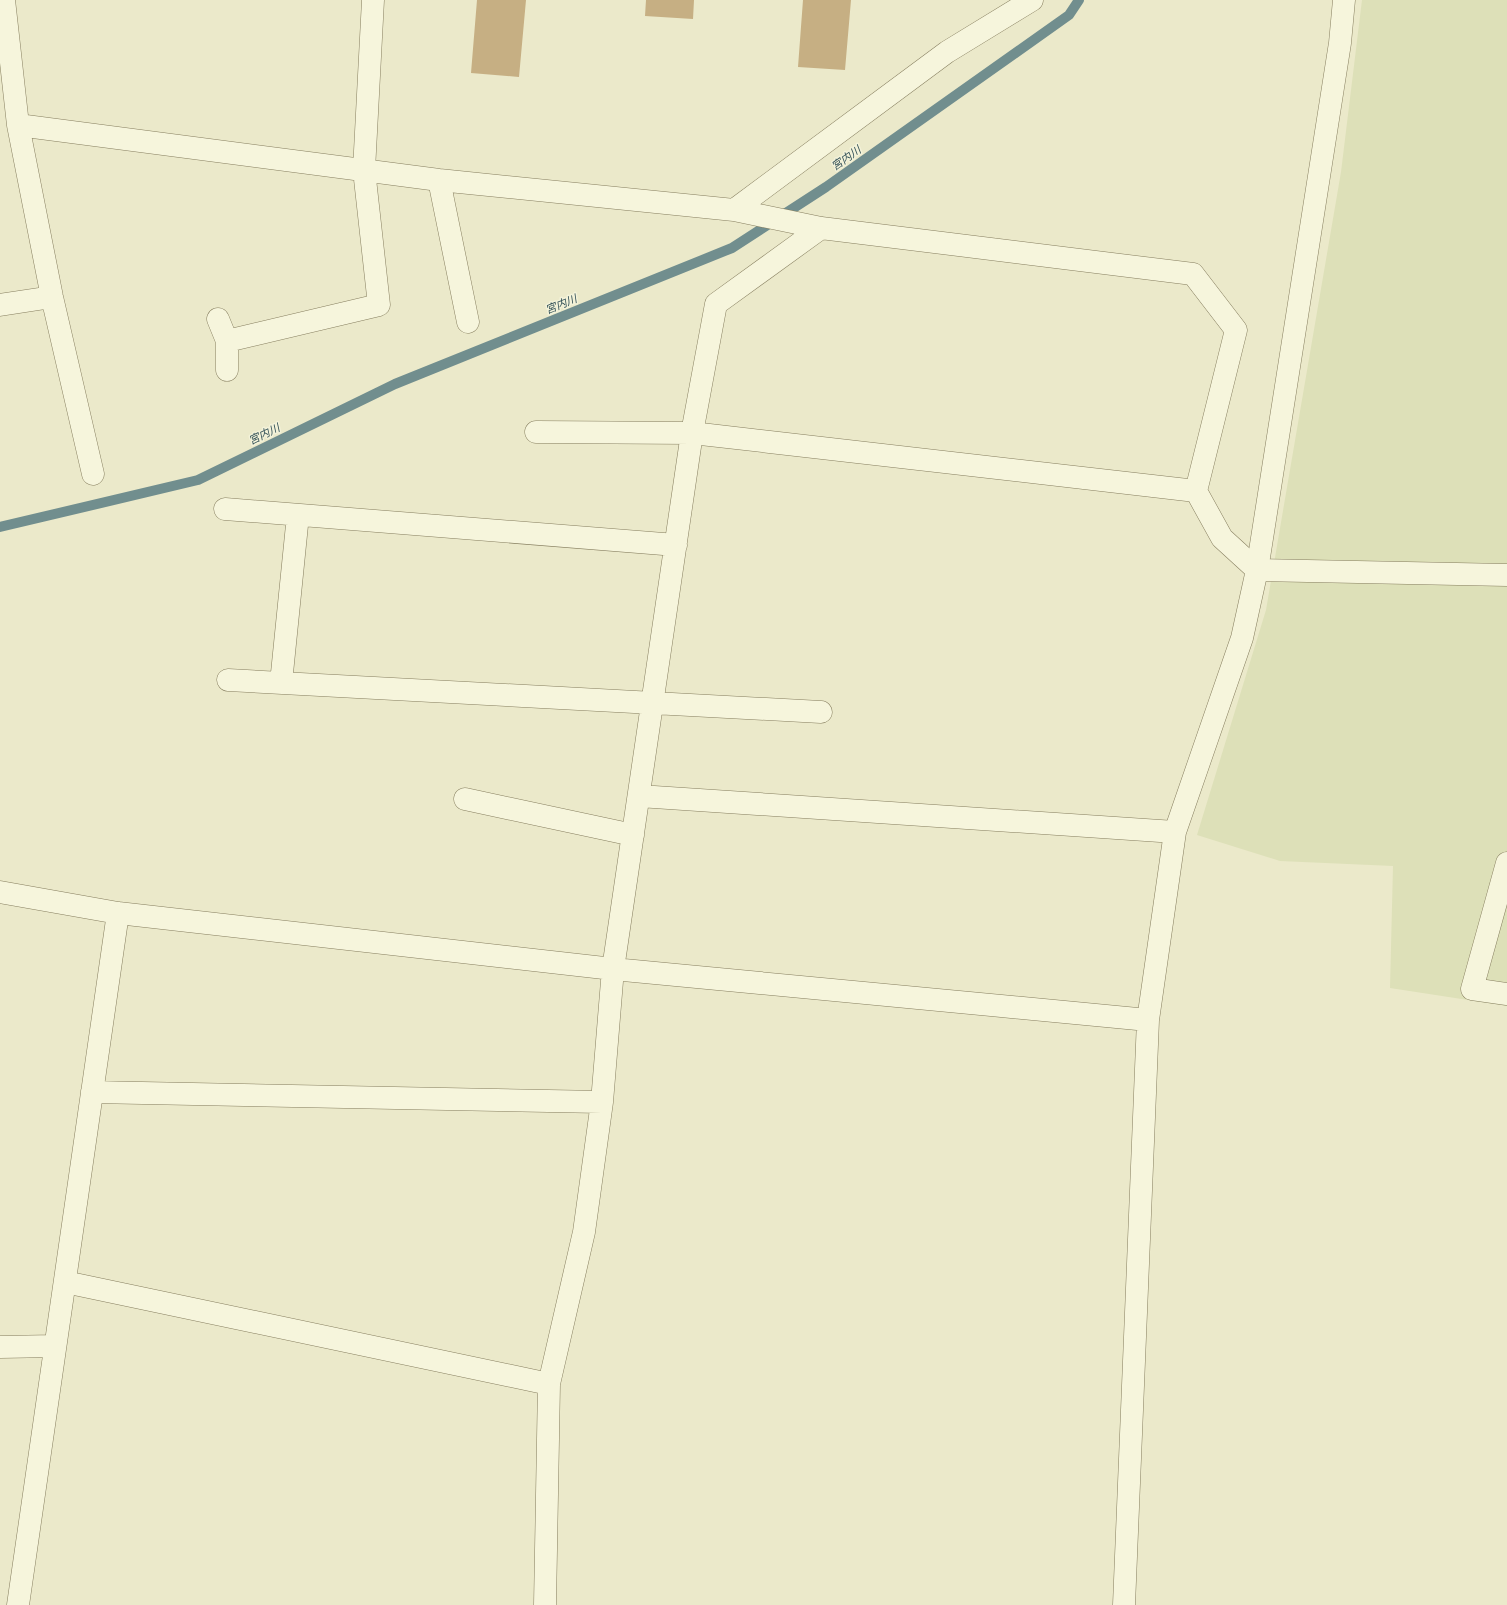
<svg xmlns="http://www.w3.org/2000/svg" width="1507" height="1605" viewBox="0 0 1507 1605" font-family="'Source Serif 4','Noto Sans JP',serif">
<rect width="100%" height="100%" fill="#ebe9ca"/>
<path fill="#dde0b8" d="M1362 0H1507V1006L1390 988 1393 866 1280 861 1197 835 1266 610 1341 172Z"/>
<g fill="none" stroke-linecap="round" stroke-linejoin="round">
<path stroke="#718e8e" stroke-width="10" d="M0 527 198 480 395 384 732 248 826 187 1069 15 1079 0"/>
</g>
<path fill="#c6af83" d="M477 0H526L519 77 471 73Z
M646 0H694L693 19 645 16Z
M803 0H851L845 70 798 67Z"/>
<g fill="none" stroke-linecap="round" stroke-linejoin="round">
<defs>
<path id="minor" d="M4 0 18 125 52 297 93 474
M18 125 439 180 734 210 821 228 1193 274 1236 330 1196 491
M439 180 468 322
M734 210 947 52 1032 0
M0 305 52 297
M218 319 227 341V370
M227 341 379 305 364 170 373 0
M536 432 692 433 1196 491 1222 538 1257 570 1507 575
M225 509 676 545
M228 680 821 712
M281 683 298 515
M639 796 1175 832
M465 799 633 835
M1507 863 1472 989 1507 994
M0 892 118 913 613 969 1148 1020
M92 1092 602 1102
M65 1282 549 1384
M0 1347 55 1346
M18 1605 118 913
M545 1605 549 1384 584 1232 602 1102 613 969 692 433 716 304 821 228
M1124 1605 1148 1020 1175 832 1242 638 1257 570"/>
<path id="tertiary" d="M1257 570 1340 43 1344 0"/>
</defs>
<use href="#minor" stroke="#867e5f" stroke-width="23"/>
<use href="#tertiary" stroke="#867e5f" stroke-width="23"/>
<use href="#minor" stroke="#f6f5dc" stroke-width="22"/>
<use href="#tertiary" stroke="#f6f5dc" stroke-width="22"/>
</g>
<g text-anchor="middle" stroke-width="3" stroke-linejoin="round" paint-order="stroke">
<g font-size="11" font-style="italic" fill="#325056" stroke="#f3f2d9">
<text transform="translate(846 158) rotate(-35)" y="4">宮内川</text>
<text transform="translate(561 304) rotate(-22)" y="4">宮内川</text>
<text transform="translate(264 434) rotate(-26)" y="4">宮内川</text>
</g>
</g>
</svg>
